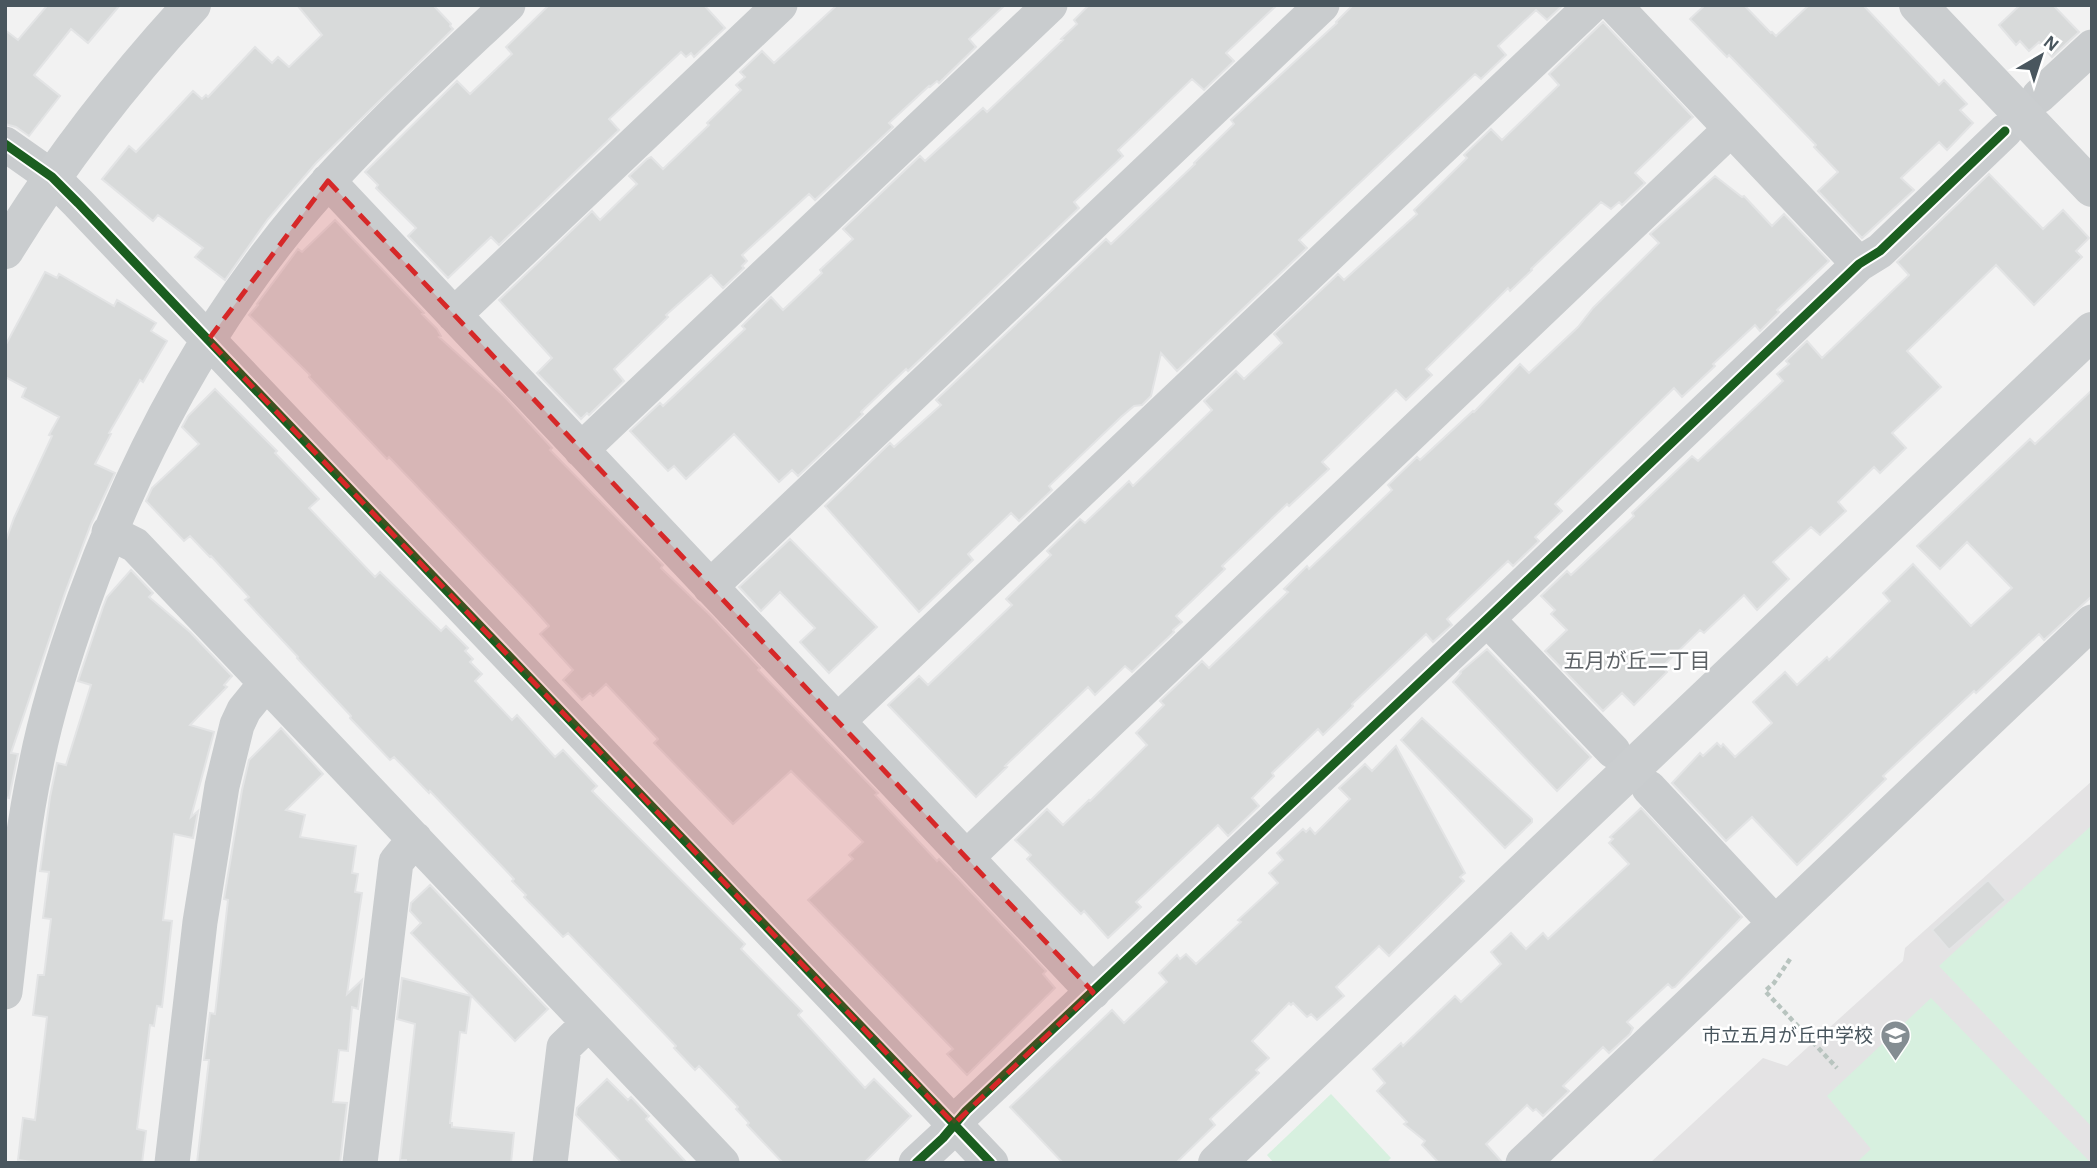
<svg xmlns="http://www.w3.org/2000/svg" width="2097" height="1168" viewBox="0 0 2097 1168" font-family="'Alegreya Sans','Noto Sans JP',sans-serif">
<rect width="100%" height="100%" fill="#f2f2f2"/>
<path fill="#e4e3e4" d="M2092 781V1163H1650L1763 1058 1787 1066 1903 961 1905 948Z"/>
<path fill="#d7f0df" d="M2092 825V1127L1939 966Z
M1931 998 2091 1163H1856L1871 1149 1827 1096Z
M1331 1094 1391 1158 1386 1163H1274L1267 1155Z"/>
<path fill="#d8dada" stroke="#e3e4e5" stroke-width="2" d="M43 5H120L88 43 71 29 34 75 60 96 29 136 16 127 5 124V30L18 40 46 7Z
M297 5H433L451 24 450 26 453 29 316 163 268 219 225 280 195 257 203 248 158 215 153 221 102 179 129 146 136 152 193 91 202 99 206 95 208 97 255 47 272 63 278 57 289 67 322 35Z
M549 5H704L725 28 694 57 691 53 686 57 681 52 609 119 619 130 499 245 491 237 448 278 408 236 416 228 376 188 378 185 365 172 457 81 470 94 512 54 506 47Z
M837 5H1005L969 39 976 47 939 83 937 81 930 87 929 86 889 123 893 127 815 200 809 194 742 255 747 261 742 266 744 268 723 288 711 275 666 315 668 317 614 369 624 381 589 415 587 413 581 419 537 373 552 358 499 300 592 211 600 220 637 184 629 176 647 159 651 157 663 169 709 125 707 123 741 90 736 85 745 77 740 72 762 51 774 63Z
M1089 5H1277L1226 53 1234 61 1204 90 1192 79 1118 150 1123 156 1074 202 1079 208 908 371 906 369 861 412 863 414 798 476 792 470 779 482 734 434 686 479 674 466 668 471 630 431 660 403 663 406 745 329 742 326 771 297 783 310 822 273 820 270 853 239 843 229 920 156 925 161 983 108 987 112 1063 40 1061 39 1077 24 1074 20Z
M1353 5H1563L1547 20 1536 10 1498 46 1506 55 1481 79 1475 74 1299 240 1307 248 1177 371 1161 353 1151 396 1142 405 1134 406 1121 417 1049 486 1052 490 1019 521 1011 513 968 554 973 560 919 612 825 506 890 443 894 447 941 405 936 400 1106 239 1111 244 1195 164 1194 163 1234 124 1231 120 1337 23 1336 22Z
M1705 5H1744L1771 33 1772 32 1776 36 1809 5H1863L1939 85 1944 80 1967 104 1960 110 1973 123 1947 150 1939 142 1901 178 1914 190 1862 238 1818 191 1838 172 1814 147 1816 145 1729 55 1727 57 1690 19Z
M2020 5H2053L2079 32 2052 57 2039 42 2029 51 2020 41 2016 45 1999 25Z
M1603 22 1693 117 1635 173 1645 183 1622 205 1619 202 1611 209 1601 202 1531 269 1532 270 1510 291 1508 288 1426 369 1432 375 1406 400 1396 390 1322 462 1329 469 1289 506 1287 504 1222 566 1225 569 1176 616 1182 622 1173 630 1174 632 1132 672 1125 666 1095 695 1088 687 1005 766 1007 767 976 797 888 705 919 676 928 685 1012 605 1006 599 1051 555 1047 551 1080 519 1085 523 1129 481 1133 486 1212 410 1204 401 1236 371 1244 379 1282 343 1274 334 1335 277 1338 274 1344 280 1417 214 1414 210 1467 158 1464 155 1491 129 1502 140 1559 85 1549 74Z
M1989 174 2043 229 2063 210 2089 238 2076 251 2082 257 2034 305 1996 265 1907 351 1941 387 1892 433 1906 448 1880 473 1874 467 1838 502 1846 511 1820 535 1811 527 1773 562 1789 579 1757 610 1744 595 1704 633 1700 630 1662 667 1667 672 1634 705 1622 693 1603 711 1545 651 1567 630 1551 614 1555 610 1541 596 1567 571 1571 575 1634 516 1632 513 1692 456 1698 461 1783 381 1777 374 1789 364 1786 361 1807 341 1822 358 1909 275 1897 262Z
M1715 176 1742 197 1744 196 1772 226 1784 214 1829 261 1777 310 1779 312 1760 331 1755 325 1713 364 1715 366 1682 397 1674 388 1555 504 1562 511 1535 537 1539 541 1513 566 1508 561 1447 619 1452 625 1433 642 1426 634 1352 704 1353 706 1323 735 1318 729 1272 773 1274 776 1252 798 1259 806 1228 836 1218 825 1136 902 1141 907 1108 938 1084 911 1081 914 1027 859 1031 855 1015 840 1047 809 1063 825 1089 800 1090 801 1147 745 1136 733 1164 705 1160 701 1202 661 1209 668 1288 592 1284 589 1307 566 1309 569 1392 490 1388 485 1417 457 1420 460 1473 411 1474 412 1520 364 1529 373 1578 327 1593 308 1659 243 1650 234Z
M335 220 424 313 422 314 437 329 441 336 439 337 504 396 552 448 550 450 663 565 661 568 710 615 760 668 758 670 878 793 875 795 937 861 939 859 953 873 1046 971 1043 974 1055 988 967 1075 947 1054 953 1049 808 900 853 859 849 855 863 842 791 771 733 824 654 743 658 739 606 684 593 696 590 693 582 700 563 680 573 670 540 634 549 626 531 606 389 457 387 459 352 422 309 377 310 375 249 315 258 305 257 304 298 249 302 252Z
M45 272 57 278 59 274 114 306 117 300 156 323 151 331 167 341 143 382 140 380 109 433 111 434 95 464 115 473 91 524 65 593 11 753 18 754 9 798 5 797V543L14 518 52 436 49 435 59 417 22 397 26 388 5 377V346Z
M215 389 277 451 275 453 319 499 309 508 375 577 380 572 441 631 446 626 468 648 465 651 473 659 470 662 482 674 475 681 512 720 517 715 555 757 563 750 597 786 592 791 745 944 741 949 802 1011 798 1015 865 1088 874 1079 911 1116 864 1163H783L747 1125 749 1123 736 1109 738 1107 699 1066 695 1070 674 1048 676 1046 568 933 563 937 524 897 526 895 512 881 514 879 430 791 429 793 394 757 390 760 350 718 351 716 297 658 298 657 245 600 249 597 211 556 210 557 190 536 184 541 146 501 152 488 199 444 182 427 188 416Z
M2092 390V596L2044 640 2039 634 1976 693 1974 691 1883 776 1886 779 1797 865 1752 817 1726 841 1672 783 1700 753 1703 756 1717 743 1721 747 1723 744 1735 757 1772 723 1753 702 1785 672 1797 685 1827 657 1829 660 1890 601 1883 593 1913 564 1971 626 2012 588 1967 542 1940 569 1917 546 2030 439 2035 444Z
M790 539 877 627 829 673 800 642 815 628 780 592 761 611 739 587Z
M131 570 153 593 149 597 190 632 232 676 224 685 227 687 190 725 214 732 191 817 198 811 193 838 174 834 163 920 172 921 162 1007 157 1006 154 1026 150 1025 137 1129 146 1131 142 1163H39L18 1160 23 1118 35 1120 47 1017 33 1015 38 975H44L51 919 43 918 49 872 40 871 50 797 57 763 66 765 91 685 78 681 103 607 107 597Z
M1487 649 1591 757 1557 791 1453 682 1461 673 1460 672Z
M1422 718 1532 819V822L1505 848 1401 740Z
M281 728 323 774 286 810 305 815 300 837 356 846 352 873 358 874 355 892 362 893 347 994 362 980 358 1009 352 1007 348 1051 339 1050 333 1102 347 1103 340 1163H197L209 1060H204L210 1013 215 1014 228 900 224 899 242 790 249 760Z
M1396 746 1465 873 1460 877 1464 881 1389 956 1379 946 1336 987 1344 996 1317 1020 1311 1014 1307 1017 1293 1003 1291 1005 1289 1003 1252 1041 1269 1058 1256 1070 1259 1073 1210 1119 1215 1125 1176 1163H1063L1010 1107 1112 1010 1124 1023 1167 982 1159 973 1177 955 1180 959 1186 954 1196 964 1241 922 1238 920 1278 883 1269 873 1283 860 1277 853 1303 829 1306 832 1310 828 1315 834 1350 799 1339 788 1365 764 1372 771Z
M1641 808 1742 917 1675 987 1672 988 1668 984 1627 1022 1633 1028 1630 1034 1609 1053 1603 1047 1563 1086 1569 1091 1543 1116 1536 1109 1533 1111 1527 1105 1486 1144 1503 1163H1439L1422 1145 1425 1141 1404 1124 1407 1122 1377 1091 1385 1083 1373 1069 1401 1043 1403 1046 1455 996 1461 1002 1501 964 1491 952 1511 933 1526 949 1543 933 1548 939 1629 864 1609 843 1613 839 1610 837Z
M1988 880 2006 900 1949 950 1932 930Z
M430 885 548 1009 515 1041 411 933 421 923 410 911 411 903Z
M402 978 471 996 466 1033 460 1032 450 1123H452V1127L514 1133 511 1163H406V1160H400L415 1024 397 1019Z
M607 1079 628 1100 631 1097 649 1116 646 1119 687 1163H622L576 1115 577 1108Z"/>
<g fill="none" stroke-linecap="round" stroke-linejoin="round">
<path stroke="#b8c4bf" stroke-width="4.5" stroke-dasharray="5 3.5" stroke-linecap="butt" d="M1790 959 1774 983 1765 991 1837 1068"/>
<path stroke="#c9ccce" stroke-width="35" d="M1614 5 1859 264
M2039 96 2092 47
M5 144 52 177 78 203 991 1163
M328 181 1093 992
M454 315 780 5
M581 450 1050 5
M109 532 135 545 722 1163
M710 587 1322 5
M1487 619 1613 751
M838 721 1592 5
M1649 788 1775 923
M966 858 1731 129
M5 992C14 916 20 839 36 765 47 709 65 653 84 600 134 461 203 330 298 216 362 140 436 73 508 5
M172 1163 200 922 222 786 237 725 244 710 266 683
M360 1163 396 862 415 839
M550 1163 564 1047 589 1023
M916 1163 943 1138 966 1111 1487 619 1859 264 1880 251 2005 131
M1523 1163 2092 622"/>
<path stroke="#cacdcf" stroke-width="38" d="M1918 5 2092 188
M5 250C59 162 122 81 192 5
M1217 1163 2092 331"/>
<defs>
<path id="cycleway" d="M5 144 52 177 78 203 991 1163
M916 1163 943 1138 966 1111 1487 619 1859 264 1880 251 2005 131"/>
</defs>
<use href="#cycleway" stroke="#fff" stroke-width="13"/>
<use href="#cycleway" stroke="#1b5e20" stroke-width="9"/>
</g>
<path fill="#d62828" fill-opacity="0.2" stroke="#d62828" stroke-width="5" stroke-dasharray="14 9" stroke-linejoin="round" d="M328 181 1093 992 954 1124 208 340Z"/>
<defs>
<symbol id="school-pin" viewBox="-11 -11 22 30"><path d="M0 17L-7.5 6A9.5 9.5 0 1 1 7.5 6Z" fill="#848d92" stroke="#fff"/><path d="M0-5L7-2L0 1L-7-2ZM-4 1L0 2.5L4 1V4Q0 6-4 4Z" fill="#fff"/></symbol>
</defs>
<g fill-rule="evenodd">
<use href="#school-pin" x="1878" y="1018" width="35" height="47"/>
</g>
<g text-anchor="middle" stroke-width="5" stroke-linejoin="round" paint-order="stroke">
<g font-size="19" fill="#49565e" stroke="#fff" text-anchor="end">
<text x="1873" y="1042">市立五月が丘中学校</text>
</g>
<g font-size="21" fill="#5d6266" stroke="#fff">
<text x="1637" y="668">五月が丘二丁目</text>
</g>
</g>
<rect width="2097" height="1168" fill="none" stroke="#49565e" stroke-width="14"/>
<g transform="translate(2041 56) rotate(39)" stroke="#ffffff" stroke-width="5" paint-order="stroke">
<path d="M0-5L12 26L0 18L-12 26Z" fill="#49565e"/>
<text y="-10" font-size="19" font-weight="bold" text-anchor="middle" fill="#49565e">N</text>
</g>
</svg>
